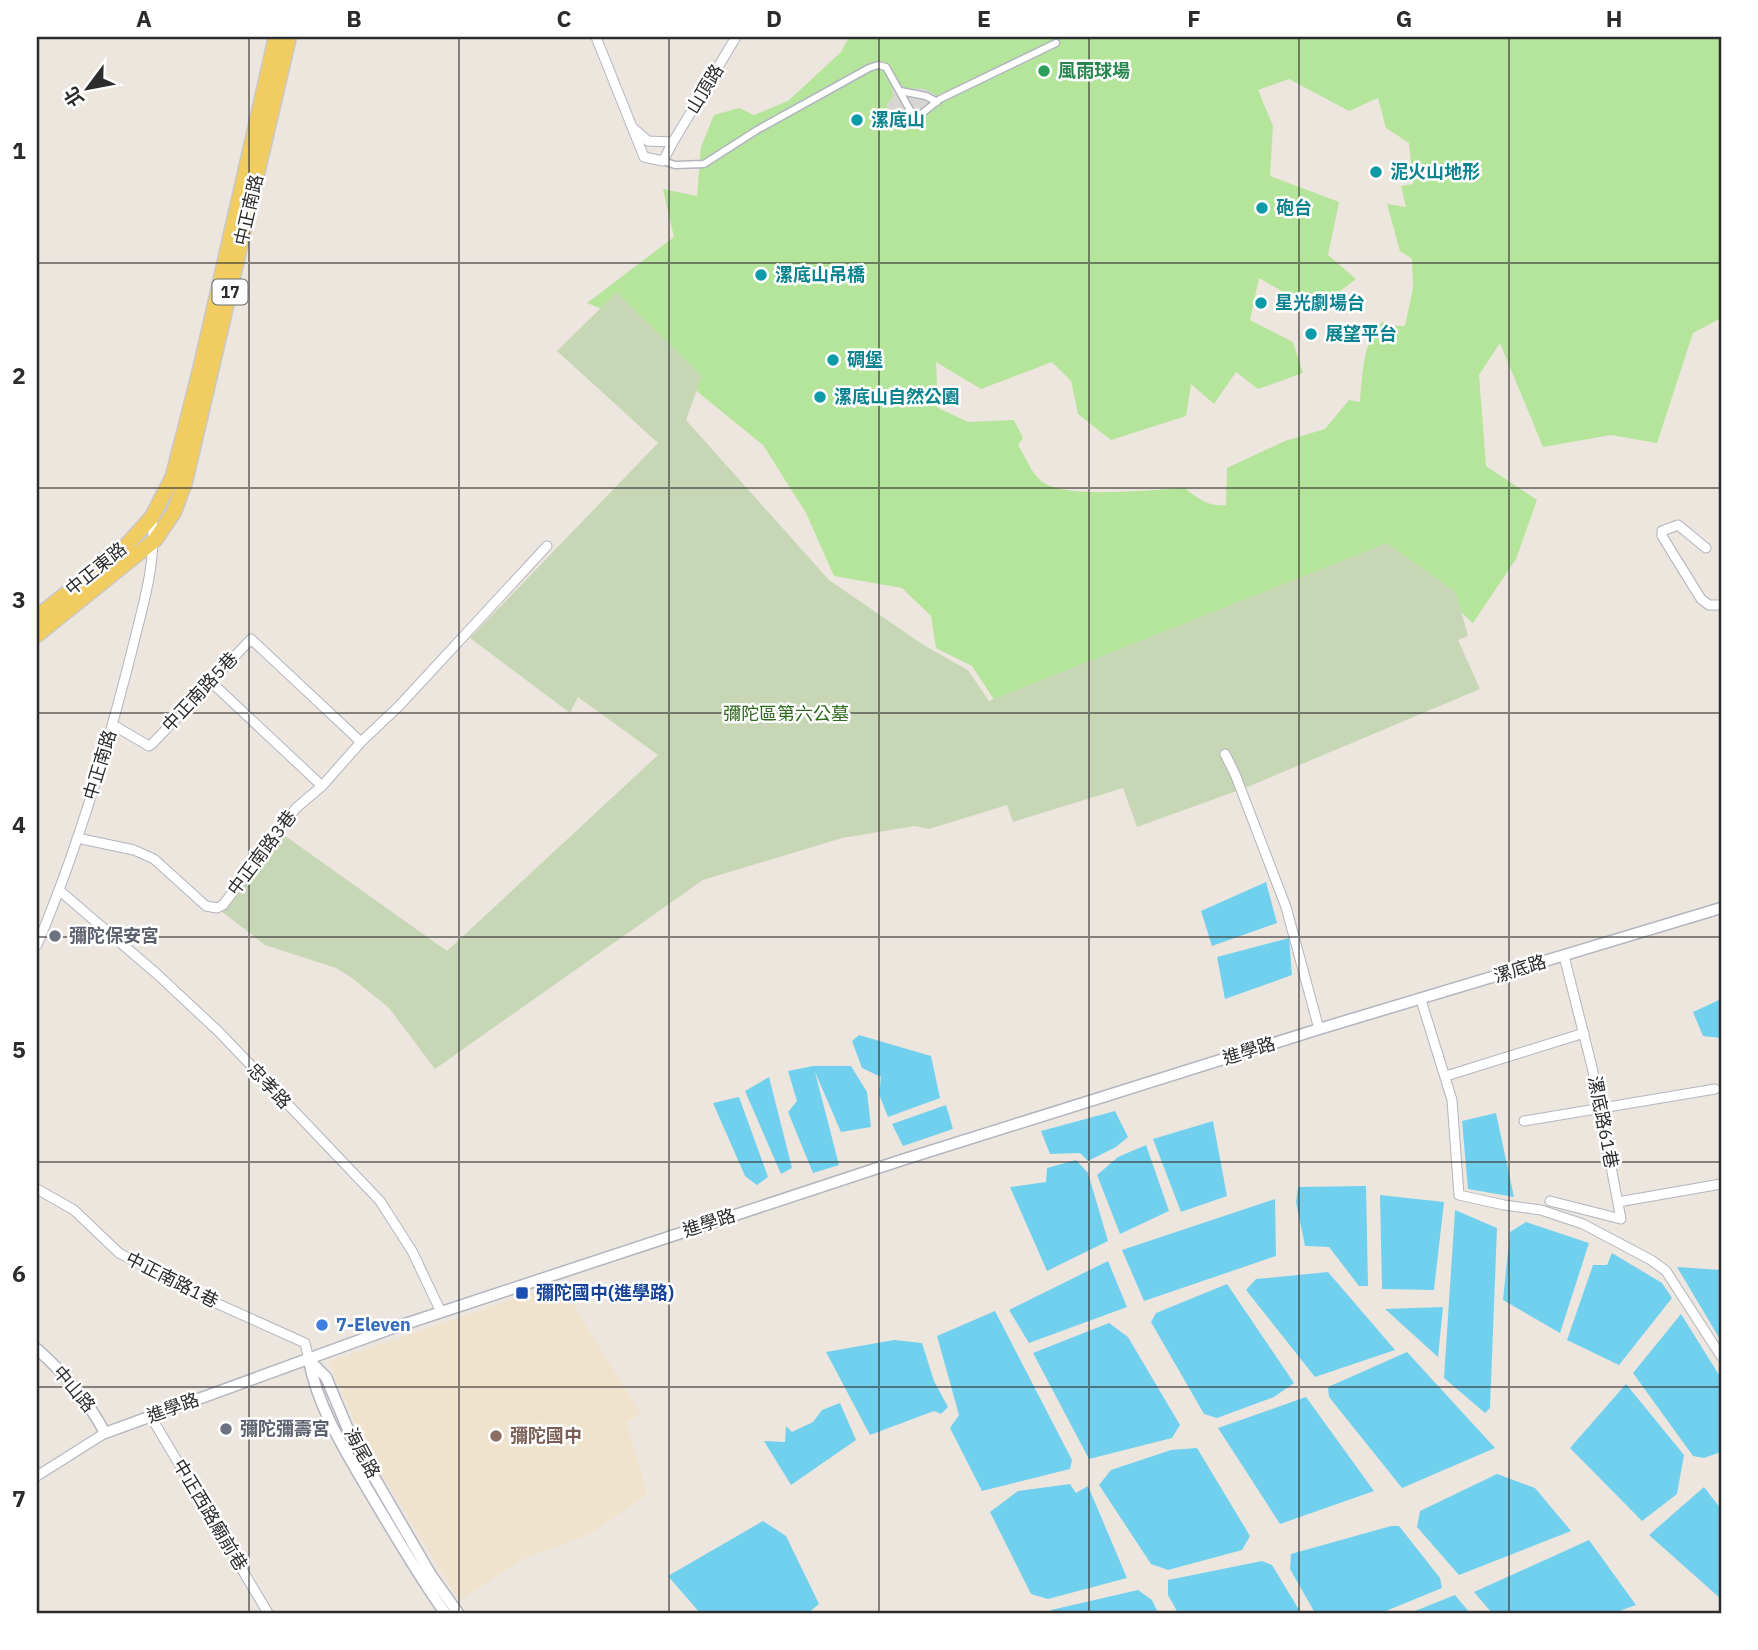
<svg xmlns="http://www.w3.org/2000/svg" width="1758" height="1650" viewBox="0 0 1758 1650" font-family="'IBM Plex Sans','Noto Sans TC',sans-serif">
<rect width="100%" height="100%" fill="#ede6de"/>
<path fill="#efe3ce" d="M567 1281 576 1309 641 1414 627 1422 647 1495 590 1534 523 1559 459 1601 368 1451 328 1362Z"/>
<path fill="#b5e49b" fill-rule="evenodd" d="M849 37H1721V318L1693 333 1657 443 1611 435 1543 447 1500 343 1479 375 1486 466 1537 500 1516 559 1473 623 1438 591 1001 753 993 698 972 666 936 648 931 616 902 588 834 576 806 513 763 445 699 393 656 351 657 331 587 303 674 237 663 189 697 196 701 147 714 115 739 108 754 115 788 101 841 52ZM1289 79 1349 111 1378 98 1386 128 1409 143 1413 184 1401 186 1406 207 1387 204 1400 251 1412 259 1413 288 1405 326H1394L1382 322C1363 340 1362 376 1360 402L1349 400 1325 429 1285 441 1227 468 1226 505C1210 507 1197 499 1185 488 1155 489 1059 501 1039 479 1030 470 1025 456 1018 445L1023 438 1014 420 968 422 938 408 936 362 981 389 1052 362 1071 381 1078 414 1111 440 1186 416 1191 384 1214 404 1236 372 1258 389 1303 373 1293 342 1250 320 1259 278 1315 310 1356 279 1328 255 1339 202 1270 176 1273 126 1258 90Z"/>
<path fill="#c7d7b5" d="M617 292 702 376 686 420 829 580 925 646 968 670 989 701 1387 543 1456 592 1468 636 1458 640 1480 689 1245 788 1137 827 1123 788 1013 822 1007 805 929 829 915 826 842 838 703 880 435 1069 389 1008 352 978 336 968 265 945 221 911 281 833 447 951 658 755 578 697 570 713 470 638 658 443 557 351Z"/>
<path fill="#d9d6d1" d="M899 84 904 88 925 89 939 97 918 119 909 124 899 123 886 105 893 97 892 88Z"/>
<path fill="#72d0ef" d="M1266 882 1277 923 1212 946 1201 911Z
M1289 938 1292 975 1225 999 1217 957Z
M1721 999V1038L1703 1036 1693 1012Z
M859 1035 931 1056 940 1098 888 1117 879 1094 881 1077 862 1068 852 1041Z
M813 1066H851L867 1092 871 1127 841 1132 815 1072 839 1165 813 1173 788 1112 797 1101 788 1071Z
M769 1077 792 1168 781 1174 745 1091Z
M739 1097 768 1177 757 1185 745 1176 713 1103Z
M946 1105 953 1129 903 1146 892 1124Z
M1115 1111 1128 1137 1116 1147 1088 1161 1080 1153 1050 1154 1041 1131Z
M1496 1113 1514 1197 1468 1189 1462 1121Z
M1213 1121 1227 1196 1181 1212 1153 1139Z
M1146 1145 1169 1211 1120 1234 1097 1175 1118 1157Z
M1076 1160 1088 1173 1108 1241 1047 1271 1010 1187 1046 1182 1047 1168Z
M1366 1186 1368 1286H1359L1329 1247 1305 1246 1296 1202 1298 1187Z
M1380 1195 1444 1202 1434 1290 1382 1289Z
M1275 1199 1276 1256 1144 1301 1122 1250Z
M1455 1210 1497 1228 1490 1408 1485 1413 1444 1378Z
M1526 1222 1589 1243 1560 1333 1503 1300 1510 1232Z
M1612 1253 1662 1283 1672 1298 1619 1365 1567 1340 1593 1265H1607Z
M1108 1261 1127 1307 1029 1343 1009 1310Z
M1677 1267 1721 1270V1341Z
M1328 1272 1395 1350 1315 1377 1246 1290 1256 1279Z
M1227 1284 1294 1383 1274 1397 1217 1418 1204 1414 1151 1322 1156 1313Z
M1443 1307 1438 1357 1385 1309Z
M995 1311 1072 1460 1070 1469 982 1491 950 1428 959 1415 937 1336Z
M1681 1314 1721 1378V1452L1704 1458 1693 1456 1633 1373Z
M1109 1323 1128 1337 1180 1425 1172 1438 1089 1459 1033 1353Z
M894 1340 922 1343 934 1381 948 1407 941 1414 934 1411 870 1435 826 1352Z
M1407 1352 1495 1448 1402 1488 1329 1397 1328 1387Z
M1626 1384 1684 1455 1677 1494 1642 1521 1570 1448Z
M1306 1397 1374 1491 1280 1524 1218 1428Z
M840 1403 856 1440 791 1485 764 1441 785 1442 786 1426 792 1432 813 1422 822 1410Z
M1197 1448 1250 1536 1242 1550 1168 1570 1151 1564 1099 1485 1111 1470 1171 1450Z
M1497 1474 1535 1488 1571 1531 1459 1575 1417 1527 1420 1511Z
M1070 1484 1076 1493 1088 1486 1127 1578 1048 1599 1031 1594 990 1512 1018 1491Z
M1704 1487 1721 1509V1599L1649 1535Z
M763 1521 786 1536 819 1604 808 1613H700L668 1576Z
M1391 1526H1399L1440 1578 1442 1588 1381 1613H1315L1290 1569 1291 1554Z
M1589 1540 1636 1605 1614 1613H1492L1474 1592Z
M1262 1561 1272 1565 1301 1613H1178L1168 1595V1580Z
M1138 1590 1152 1600 1158 1613H1050L1051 1610Z
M1455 1595 1470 1613H1410Z"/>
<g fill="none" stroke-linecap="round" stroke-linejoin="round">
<defs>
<path id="pedestrian" d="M900 91 926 96 937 102
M663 161 675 165 704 164 757 130 869 68 878 65 886 67 915 119 940 99 1056 43"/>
<path id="minor" d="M596 37 644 157 663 161 673 142 736 37
M633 128 648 141 673 142
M1706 548 1678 525 1662 531V536L1701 599 1709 605H1721
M210 681 322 786
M113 725 149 746 153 743 251 639 361 742
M1225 754 1235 774 1286 907 1319 1029
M77 838 134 850 154 859 206 906 217 908 223 905 296 808 322 786 361 742 399 706 547 546
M60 891 157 974 219 1032 380 1201 412 1251 441 1312
M37 945C77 851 106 753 131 654 142 608 157 564 152 517
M1421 1000 1452 1100 1459 1195 1504 1205 1541 1210 1583 1224 1651 1260 1666 1271 1721 1356
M1446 1076 1584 1033
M1524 1121 1715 1089
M37 1189 74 1210 119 1253 196 1294 305 1343 309 1360
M1550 1201 1621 1219 1592 1067 1564 956
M1618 1202 1721 1184
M151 1417 268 1613
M37 1476 105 1433"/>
<path id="tertiary" d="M37 1349C65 1374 87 1399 105 1433L393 1328 905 1159 1319 1029 1721 908
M309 1360 326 1377 352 1439 431 1575 458 1613
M309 1360C318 1409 346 1452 371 1495 395 1535 418 1575 445 1613"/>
<path id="primary" d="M37 617 124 548 152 517 173 476 201 366 276 37
M37 635 155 540 174 512 185 482 289 37"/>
</defs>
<use href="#pedestrian" stroke="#b2b5bf" stroke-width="9"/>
<use href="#minor" stroke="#b2b5bf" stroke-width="11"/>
<use href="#tertiary" stroke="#b2b5bf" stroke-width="13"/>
<use href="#primary" stroke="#c8c8c8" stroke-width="17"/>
<use href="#pedestrian" stroke="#fff" stroke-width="6"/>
<use href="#minor" stroke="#fff" stroke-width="9"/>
<use href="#tertiary" stroke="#fff" stroke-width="10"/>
<use href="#primary" stroke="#f1cc60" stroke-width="14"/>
</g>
<path fill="none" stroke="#2c2c2c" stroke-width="2" stroke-opacity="0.55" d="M249 37V1613M459 37V1613M669 37V1613M879 37V1613M1089 37V1613M1299 37V1613M1509 37V1613M37 263H1721M37 488H1721M37 713H1721M37 937H1721M37 1162H1721M37 1387H1721"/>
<circle fill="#2e9e5b" stroke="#fff" stroke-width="2.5" cx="1044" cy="71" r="7"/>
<g fill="#0f9aa8" stroke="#fff" stroke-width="2.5">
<circle cx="857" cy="120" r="7"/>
<circle cx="1376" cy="172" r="7"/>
<circle cx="1262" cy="208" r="7"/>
<circle cx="761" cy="275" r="7"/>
<circle cx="1261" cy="303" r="7"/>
<circle cx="1311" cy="334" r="7"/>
<circle cx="833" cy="360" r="7"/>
<circle cx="820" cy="397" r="7"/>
</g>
<g fill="#6b7280" stroke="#fff" stroke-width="2.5">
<circle cx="55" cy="936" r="7"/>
<circle cx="226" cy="1429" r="7"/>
</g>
<rect fill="#1a4fb4" stroke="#fff" stroke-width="2.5" x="515" y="1286" width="14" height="14" rx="3.5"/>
<circle fill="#3f7fe0" stroke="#fff" stroke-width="2.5" cx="322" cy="1325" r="7"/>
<circle fill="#8d6e63" stroke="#fff" stroke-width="2.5" cx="496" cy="1436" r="7"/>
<g text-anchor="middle" stroke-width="5" stroke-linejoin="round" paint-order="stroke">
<rect fill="#fff" stroke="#6b6b6b" stroke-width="2" x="212.5" y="279.5" width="35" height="25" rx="5"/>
<g font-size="16" font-weight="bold" fill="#2c2c2c">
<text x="230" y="298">17</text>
</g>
<g font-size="18" font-weight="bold" fill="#27864d" stroke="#fff" text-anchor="start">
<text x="1058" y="77">風雨球場</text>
</g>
<g font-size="18" fill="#2c2c2c" stroke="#fff">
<text transform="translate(705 89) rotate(-59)" y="6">山頂路</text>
<text transform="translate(249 210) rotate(-77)" y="6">中正南路</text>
<text transform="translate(96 569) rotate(-39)" y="6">中正東路</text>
<text transform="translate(200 692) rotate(-47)" y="6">中正南路5巷</text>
<text transform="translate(100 765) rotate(-73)" y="6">中正南路</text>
<text transform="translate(262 853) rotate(-53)" y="6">中正南路3巷</text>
<text transform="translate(1520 969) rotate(-17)" y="6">漯底路</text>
<text transform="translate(1249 1051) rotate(-17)" y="6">進學路</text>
<text transform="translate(269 1086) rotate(47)" y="6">忠孝路</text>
<text transform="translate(1603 1122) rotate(79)" y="6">漯底路61巷</text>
<text transform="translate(709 1223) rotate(-18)" y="6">進學路</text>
<text transform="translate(172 1280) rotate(27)" y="6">中正南路1巷</text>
<text transform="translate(74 1389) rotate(50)" y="6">中山路</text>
<text transform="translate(173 1408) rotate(-20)" y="6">進學路</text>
<text transform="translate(362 1453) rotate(62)" y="6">海尾路</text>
<text transform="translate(210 1515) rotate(59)" y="6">中正西路廟前巷</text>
</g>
<g font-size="18" font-weight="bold" fill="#0d838f" stroke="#fff" text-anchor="start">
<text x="871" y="126">漯底山</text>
<text x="1390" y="178">泥火山地形</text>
<text x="1276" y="214">砲台</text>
<text x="775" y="281">漯底山吊橋</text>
<text x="1275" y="309">星光劇場台</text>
<text x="1325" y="340">展望平台</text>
<text x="847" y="366">碉堡</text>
<text x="834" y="403">漯底山自然公園</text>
</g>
<g font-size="18" fill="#2d6a1b" stroke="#fff">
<text x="786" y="720">彌陀區第六公墓</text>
</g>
<g font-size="18" font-weight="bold" fill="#5b616d" stroke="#fff" text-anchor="start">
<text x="69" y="942">彌陀保安宮</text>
<text x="240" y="1435">彌陀彌壽宮</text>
</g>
<g font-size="18" font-weight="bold" fill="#164399" stroke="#fff" text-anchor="start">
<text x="536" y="1299">彌陀國中(進學路)</text>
</g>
<g font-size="18" font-weight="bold" fill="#366cbe" stroke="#fff" text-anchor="start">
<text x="336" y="1331">7-Eleven</text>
</g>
<g font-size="18" font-weight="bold" fill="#785e54" stroke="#fff" text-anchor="start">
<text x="510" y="1442">彌陀國中</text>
</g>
</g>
<rect width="1758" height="1650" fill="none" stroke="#ffffff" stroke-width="77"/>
<g transform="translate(88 88) rotate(238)" stroke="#ffffff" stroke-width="5" paint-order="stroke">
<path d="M0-5L12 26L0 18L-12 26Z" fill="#2c2c2c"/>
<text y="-10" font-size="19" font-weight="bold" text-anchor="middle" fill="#2c2c2c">北</text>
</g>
<rect x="38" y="38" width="1682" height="1574" fill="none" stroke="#2c2c2c" stroke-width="2.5"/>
<g font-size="23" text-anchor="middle" font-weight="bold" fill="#2c2c2c">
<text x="144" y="27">A</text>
<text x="354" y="27">B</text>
<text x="564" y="27">C</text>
<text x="774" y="27">D</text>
<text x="984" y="27">E</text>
<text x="1194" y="27">F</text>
<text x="1404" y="27">G</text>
<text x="1614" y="27">H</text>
<text x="19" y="159">1</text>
<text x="19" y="384">2</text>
<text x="19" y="608">3</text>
<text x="19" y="833">4</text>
<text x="19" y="1058">5</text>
<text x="19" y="1282">6</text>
<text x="19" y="1507">7</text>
</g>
</svg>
